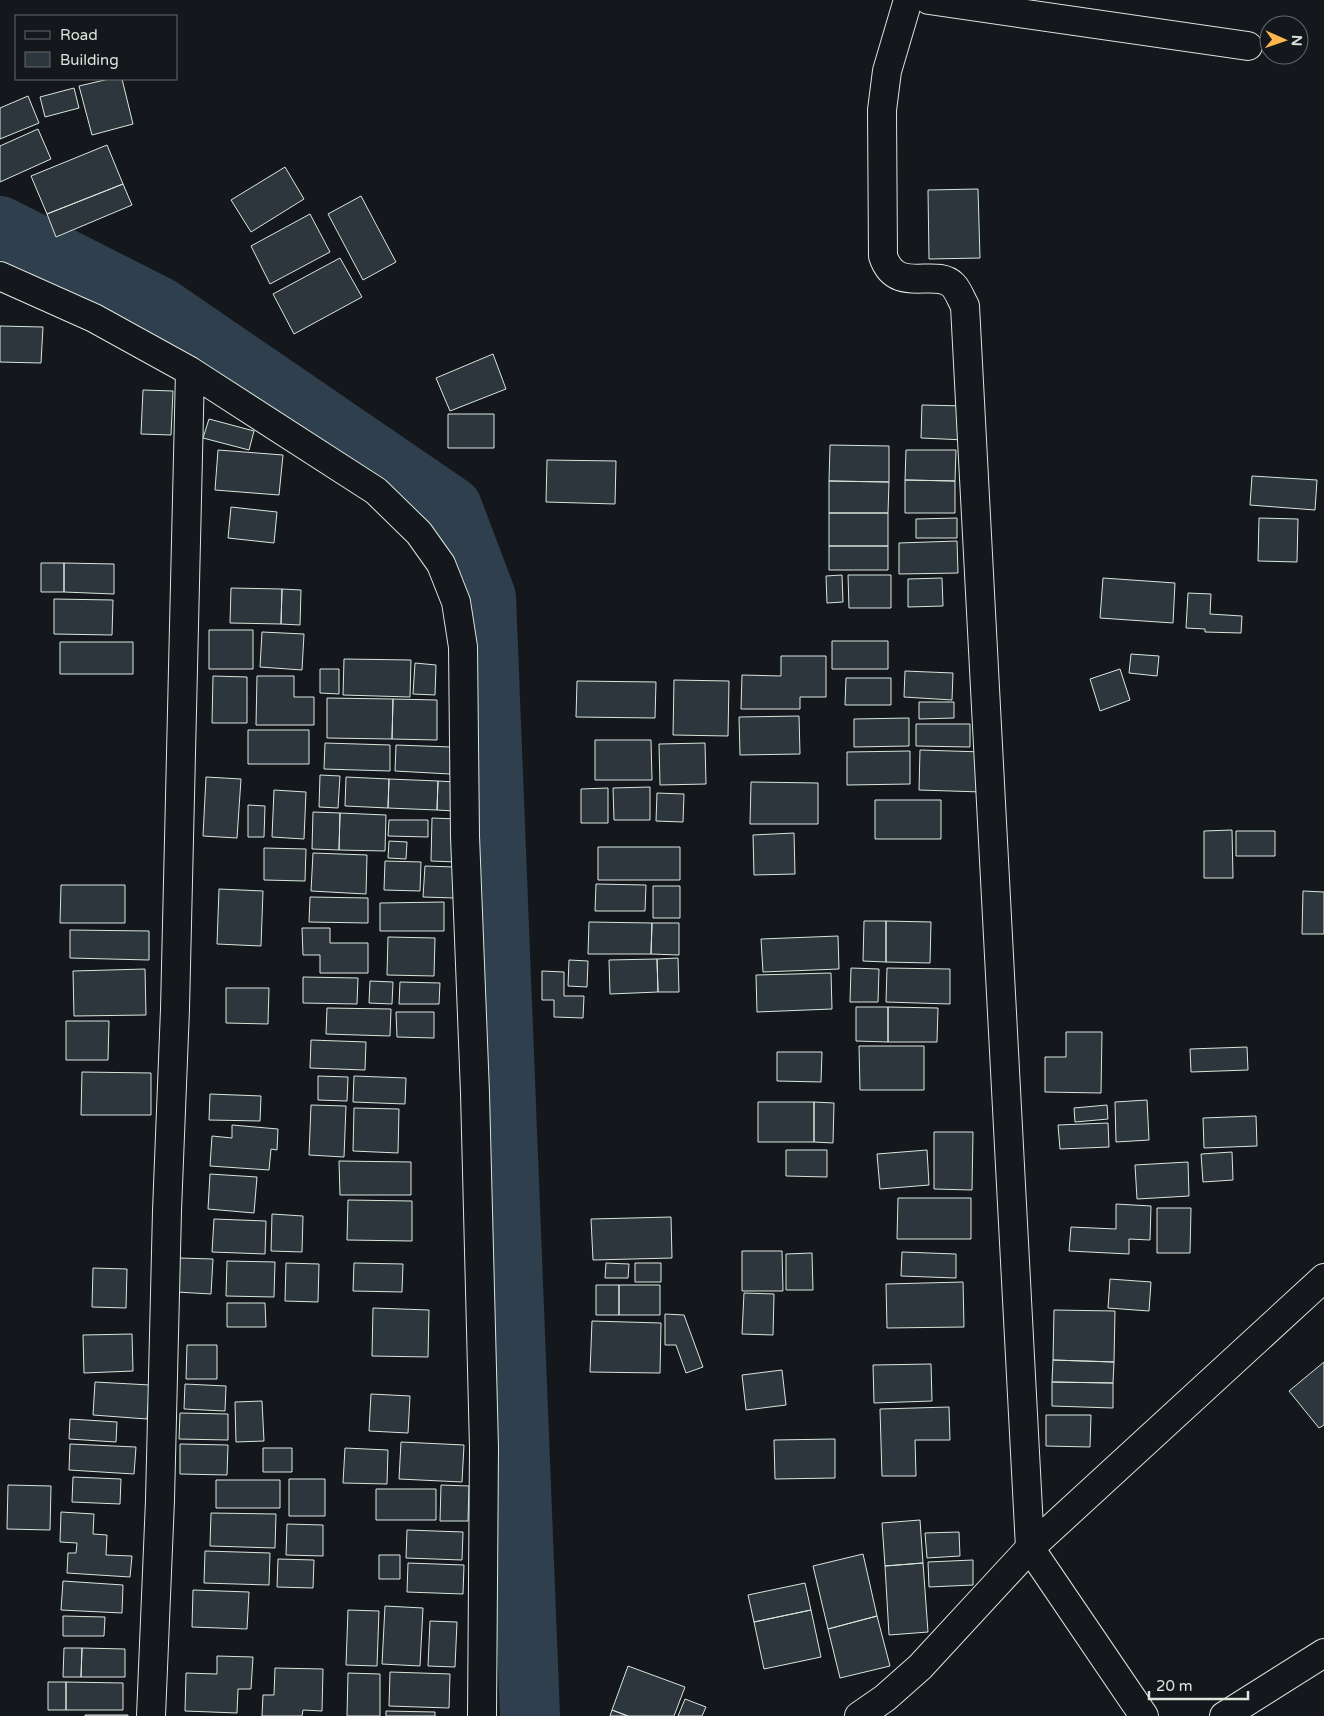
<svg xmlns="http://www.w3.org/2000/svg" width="1324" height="1716" viewBox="0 0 1324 1716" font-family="'Varela Round',sans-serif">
<rect width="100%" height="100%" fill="#14181c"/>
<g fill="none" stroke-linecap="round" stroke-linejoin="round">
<path stroke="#2f3f4d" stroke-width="60" d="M0 226 160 307 452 507 486 597 530 1716"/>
</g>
<path fill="#2c363c" stroke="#d8e6dc" d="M109 79H122L133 124 92 135 79 86Z
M74 88 79 108 45 117 40 97Z
M28 96 39 123 0 139V108Z
M38 129 51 159 0 182V146Z
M107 145 123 184 47 214 31 176Z
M285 167 304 199 251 232 231 200Z
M123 184 132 205 56 237 47 214Z
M978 189 980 258 929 259 928 190Z
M361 196 396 262 363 280 328 214Z
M310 214 330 252 270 284 251 246Z
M340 258 362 297 294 334 273 294Z
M0 326 43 327 41 363 0 362Z
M493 354 506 389 450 411 436 378Z
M143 390 173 391 171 435 141 434Z
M922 405 966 406 965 440 921 438Z
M448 414H494V448H448Z
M209 419 254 431 249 450 203 438Z
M830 445 889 446V482L829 481Z
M218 450 283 455 279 495 215 490Z
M906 450H956L955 481 905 480Z
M547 460 616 461 615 504 546 502Z
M1252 476 1317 480 1315 510 1250 505Z
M905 480 955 481V513H905Z
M829 481 889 482 888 513H829Z
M231 507 277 512 274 543 228 538Z
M829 513H888V546H829Z
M957 518V538H916V519Z
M1259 518 1298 519 1297 562 1258 561Z
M957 541 958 573 899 574V543Z
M829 546H888V570H829Z
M41 563H64V592H41Z
M64 563 114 564V594L64 592Z
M842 575 843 602 827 603 826 576Z
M848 575H891V608H849Z
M942 578 943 606 908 607V579Z
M1103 578 1175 583 1173 623 1100 618Z
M231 588 282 589 281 624 230 623Z
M282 589 301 590 300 625 281 624Z
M1188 593 1211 594 1210 614 1242 616 1241 633 1205 632V629L1186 628Z
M54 599 113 600 112 635 54 634Z
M209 630H253V669H209Z
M262 632 304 634 302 670 260 667Z
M832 641H888V669H832Z
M60 642H133V674H60Z
M1131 654 1159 656 1157 676 1129 673Z
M781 656H826V697H800V709H741L742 675 781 676Z
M344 659 411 660 410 697 343 695Z
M415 663 436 665 435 695 413 694Z
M320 669H339V694L320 693Z
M1120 669 1130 700 1100 711 1090 679Z
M905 671 953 673 952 700 904 697Z
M213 676 247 677V723H212Z
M257 676H294V697H314V725H256Z
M846 678H891V705H845Z
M674 680 729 681 728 736 673 735Z
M577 681 656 682 655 718 576 717Z
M327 698 393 699 392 739 327 738Z
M393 699 437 700V740L392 739Z
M919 702H954V718L919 719Z
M799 716 800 754 740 755 739 717Z
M909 718V746L854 747V719Z
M916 724H970V747L916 746Z
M248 730H309V764H248Z
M595 740H651L652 780H595Z
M325 743 390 745V771L324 769Z
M705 743 706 784 660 785 659 744Z
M396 745 451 747 450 774 395 771Z
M920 750 983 752 982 792 919 790Z
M910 751V784L847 785V752Z
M320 775 340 776 338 808 319 807Z
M206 777 241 779 237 838 203 836Z
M346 777 389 779 388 808 345 806Z
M389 779 438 781 437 810 388 808Z
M438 781 455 782 454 811 437 810Z
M751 782 818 783V824H750Z
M650 787V820H614L613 788Z
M608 788V823H581V789Z
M274 790 306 792 304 839 272 837Z
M657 793 684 794 683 822 656 821Z
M875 800H941V839H875Z
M248 805 265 806 264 837H248Z
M313 812 340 813 339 850 312 849Z
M340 813 386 815 385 851 339 850Z
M432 818 457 819 456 862 431 861Z
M389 820H428V837L388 836Z
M1232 830 1233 878H1204V831Z
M1236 831H1275V856H1236Z
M794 833 795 874 754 875 753 835Z
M389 841 407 842 406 859 388 858Z
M598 847H680V880H598Z
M264 848 306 849 305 881 264 880Z
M313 853 367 855 366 894 311 891Z
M385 861 421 862 420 891 384 890Z
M425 866 455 867 454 898 423 897Z
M596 884 646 885 645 911H595Z
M61 885H125V923H60Z
M653 886H680V918H653Z
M219 889 263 891 261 946 217 944Z
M1303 891 1324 892V934H1302Z
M310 897 368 898V923L309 922Z
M444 902V931H380V903Z
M864 921H886V962L863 961Z
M886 921 931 922 930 963 886 962Z
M589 922 652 923 651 954H588Z
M652 923H679V955L651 954Z
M302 928H330V943H368V973H320V955H303Z
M70 930 149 931V960L70 958Z
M838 936 839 969 763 972 761 939Z
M388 937 435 938 434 976 387 975Z
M678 958 679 992H658L657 959Z
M657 959 658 992 610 994 609 960Z
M569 960 588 961 587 987 568 986Z
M851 968 879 969 878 1002H850Z
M887 968 950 969V1004L886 1002Z
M145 969 146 1015 74 1016 73 971Z
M542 971 564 972V996H584L583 1018 554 1017V1000H542Z
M831 973 832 1009 757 1012 756 975Z
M303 977 358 978 357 1004 303 1003Z
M370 981 393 982 392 1004 369 1003Z
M400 982 440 983 439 1004H399Z
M226 988H269L268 1024 226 1023Z
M856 1007H888V1042L856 1041Z
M888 1007 938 1008 937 1042H888Z
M327 1008 391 1009 390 1036 326 1034Z
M396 1012H434V1038L397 1037Z
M66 1021H109L108 1060H66Z
M1066 1032H1102L1101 1093 1045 1092V1057H1066Z
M311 1040 366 1042 365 1070 310 1068Z
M859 1046H924V1090H860Z
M1247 1047 1248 1070 1191 1072 1190 1049Z
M777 1052H822L821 1082 777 1081Z
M82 1072 151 1073V1115H81Z
M318 1076 348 1077 347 1101 318 1100Z
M354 1076 406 1078 405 1104 353 1102Z
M210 1094 261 1096 260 1121 209 1120Z
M1147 1100 1149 1140 1116 1142 1115 1102Z
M758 1102H814V1142H758Z
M814 1102 834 1103 833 1143 814 1142Z
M311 1105 346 1106 344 1157 309 1155Z
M1107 1105 1108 1119 1075 1122 1074 1108Z
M354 1108 399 1109 398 1153 353 1151Z
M1256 1116 1257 1146 1204 1148 1203 1118Z
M1108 1123 1109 1147 1060 1149 1058 1125Z
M232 1125 278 1129 277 1150 271 1149 269 1170 210 1166 212 1136 232 1138Z
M934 1132H973L972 1190 934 1189Z
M786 1150H827V1177L786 1176Z
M927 1150 929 1185 880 1189 877 1154Z
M1232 1152 1233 1180 1203 1182 1201 1154Z
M339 1161 411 1162V1195H340Z
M1188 1162 1189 1196 1137 1199 1135 1165Z
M210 1174 257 1177 254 1213 208 1209Z
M898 1198H971V1239H897Z
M348 1200 412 1201V1241L347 1240Z
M1116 1204 1151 1206 1150 1240 1129 1239V1254L1069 1251 1071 1227 1116 1229Z
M1157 1208H1191L1190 1253H1157Z
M272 1214 303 1216 302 1252 271 1251Z
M671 1217 672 1258 593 1260 591 1219Z
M214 1219 266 1221 265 1254 212 1252Z
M742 1251H782L783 1291H742Z
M902 1252 956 1254V1278L901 1276Z
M812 1253 813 1290H786V1254Z
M179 1258 213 1259 211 1294 177 1292Z
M227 1261 275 1262 274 1297 226 1296Z
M286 1263 319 1264 318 1302 285 1301Z
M354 1263 403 1264 402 1292 353 1291Z
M606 1263 629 1264 628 1278H605Z
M635 1263H661V1282H635Z
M93 1268 127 1269 126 1308 92 1307Z
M1110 1279 1151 1282 1149 1311 1108 1308Z
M963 1282 964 1327 887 1328 886 1284Z
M596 1285H619V1315H596Z
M619 1285H660V1315H619Z
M744 1293 774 1294 773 1335 742 1334Z
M227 1303H265L266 1327H227Z
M373 1308 429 1310 428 1357 372 1356Z
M1054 1310 1115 1311 1114 1362 1053 1360Z
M665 1314 684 1315 703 1367 686 1373 676 1345H665Z
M592 1321 661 1323 660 1373 590 1372Z
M132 1334 133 1371 84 1373 83 1335Z
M187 1345H217V1379H186Z
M1053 1360 1114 1362 1113 1383 1052 1382Z
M1324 1362V1425L1319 1428 1289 1391Z
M931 1364 932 1401 874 1403 873 1365Z
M782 1370 786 1405 746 1410 742 1375Z
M95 1382 150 1385 147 1419 93 1415Z
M1052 1382 1113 1383V1408L1052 1406Z
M185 1384 226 1386 225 1411 184 1409Z
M371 1394 410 1396 408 1433 369 1431Z
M262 1401 264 1441 236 1442 235 1402Z
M949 1407 950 1440H915L916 1476H882L880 1409Z
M180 1413 228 1414V1440L179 1439Z
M1046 1415H1091L1090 1447 1046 1446Z
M70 1419 117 1422 116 1442 69 1439Z
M835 1439V1478L775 1479 774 1440Z
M401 1442 464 1445 462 1482 399 1479Z
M70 1444 136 1447 134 1474 69 1470Z
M180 1444 228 1445 227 1475 180 1474Z
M263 1448H292V1472H263Z
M345 1448 388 1450 387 1484 343 1483Z
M73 1477 121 1479 120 1504 72 1502Z
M289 1479H325V1516H289Z
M216 1480H280V1508H216Z
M8 1485 51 1486 50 1530 7 1529Z
M441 1485 469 1486 468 1521H440Z
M376 1489H436V1520H376Z
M61 1512 94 1514 93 1534 107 1535 106 1555 132 1556 130 1577 67 1573 68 1553H76L77 1543 60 1542Z
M211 1513 276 1514 275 1548 210 1546Z
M920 1520 923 1563 885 1566 882 1523Z
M287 1524 323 1525V1556L286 1555Z
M407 1530 463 1532 462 1560 406 1558Z
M959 1532 960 1556 927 1558 925 1533Z
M205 1551 270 1553 269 1585 204 1583Z
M863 1554 877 1616 828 1629 813 1566Z
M379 1555H400V1579H379Z
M278 1559 314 1560 313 1588 277 1587Z
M973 1560V1585L929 1587 928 1562Z
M408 1563 464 1565 463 1594 407 1592Z
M923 1563 928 1632 889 1635 885 1566Z
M63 1581 123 1585 122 1613 61 1610Z
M805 1583 811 1610 754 1622 748 1595Z
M193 1590 249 1592 247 1629 192 1627Z
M385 1606 423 1608 420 1666 382 1664Z
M348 1610 379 1611 377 1666 346 1665Z
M811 1610 821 1657 764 1669 754 1622Z
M63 1616 105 1617 104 1636H63Z
M877 1616 890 1666 840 1678 828 1629Z
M430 1621 457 1622 455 1667 428 1666Z
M64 1648H82L81 1677H63Z
M82 1648 125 1649V1677H81Z
M217 1656 253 1657 251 1689H238L237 1713 185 1711 186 1673 217 1674Z
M628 1666 685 1687 674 1716H628L612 1710Z
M275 1668 323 1669 322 1711 303 1710 302 1716H262L263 1695H274Z
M390 1672 450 1674 449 1708 389 1706Z
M348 1673 380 1674V1716H347Z
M48 1682H66V1710H48Z
M66 1682 123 1683V1710H66Z
M685 1699 706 1707 702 1716H678Z
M612 1710 628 1716H610Z
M386 1711 435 1712V1716H386Z
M85 1715H128V1716H85Z"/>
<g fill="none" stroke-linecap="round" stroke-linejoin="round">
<defs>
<path id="minor" d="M908 0 887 71 882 110 883 256C896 296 935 267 953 285 958 290 961 299 965 306L1030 1548 1144 1716
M929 0 1248 46
M0 276 94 318 190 371 376 491 419 533 441 564 456 602 463 647 465 836 475 1093 484 1448 482 1716
M151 1716 160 1500 167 1211 175 1009 190 371
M859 1716 885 1698 920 1667 1030 1548 1324 1278
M1224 1716 1324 1653"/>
</defs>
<use href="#minor" stroke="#d8e6dc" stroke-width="30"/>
<use href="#minor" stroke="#14181c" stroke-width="28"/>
</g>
<rect x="15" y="15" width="162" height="65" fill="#14181c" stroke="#626a69"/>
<rect x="25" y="31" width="25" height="8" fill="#14181c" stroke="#626a69"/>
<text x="60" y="40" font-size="15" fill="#d8e6dc">Road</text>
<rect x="25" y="52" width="25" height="15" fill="#2c363c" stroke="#626a69"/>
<text x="60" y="65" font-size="15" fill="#d8e6dc">Building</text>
<g transform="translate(1284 40) rotate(92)"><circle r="24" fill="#14181c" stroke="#626a69"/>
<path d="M0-4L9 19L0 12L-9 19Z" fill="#ffb74d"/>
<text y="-8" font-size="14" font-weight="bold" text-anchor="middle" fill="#d8e6dc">N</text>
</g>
<path d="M1149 1691v8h99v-8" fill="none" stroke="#d8e6dc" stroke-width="2.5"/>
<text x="1156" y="1691" font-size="15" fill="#d8e6dc" stroke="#14181c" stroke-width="4" paint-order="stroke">20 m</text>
</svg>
